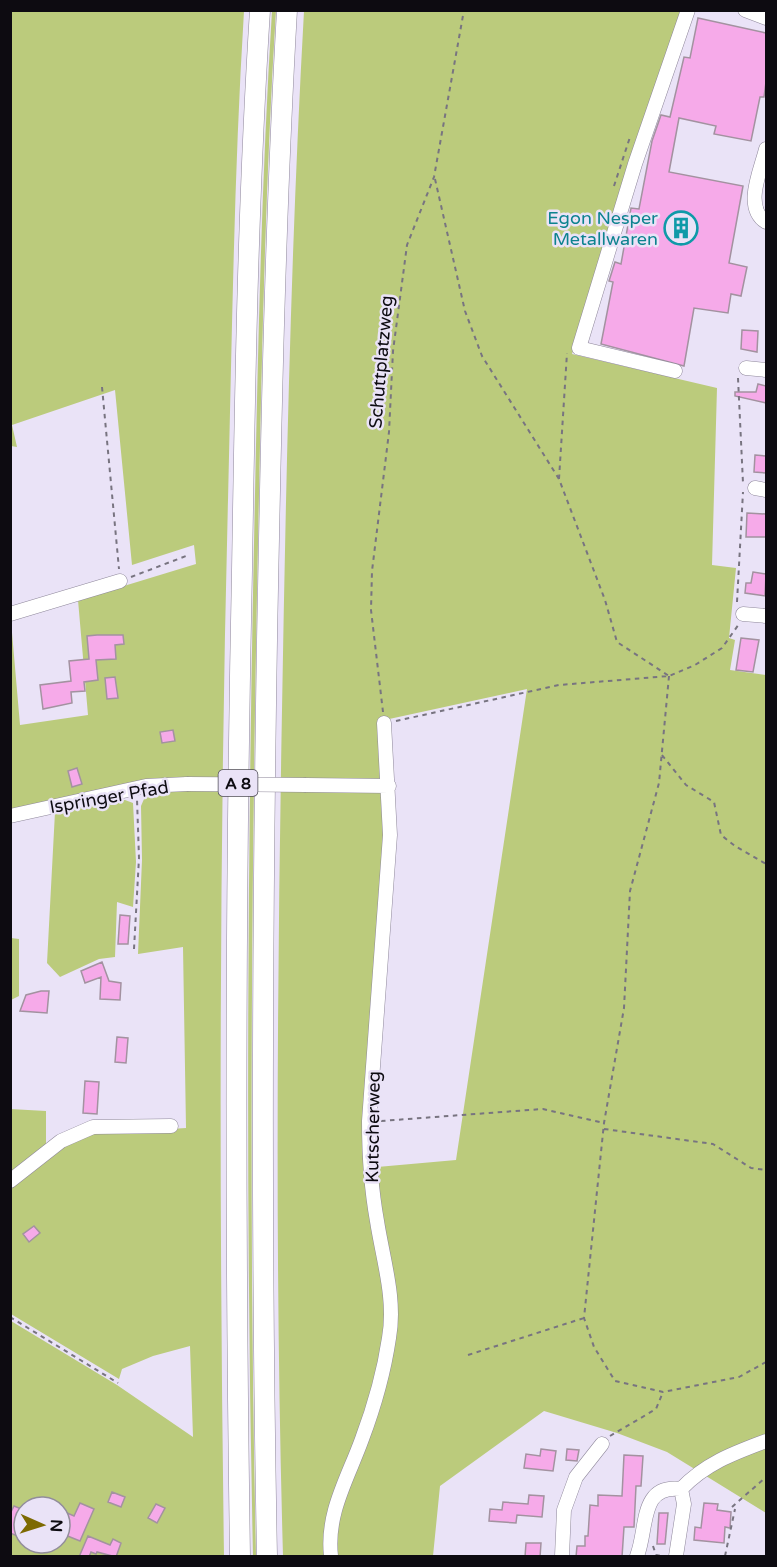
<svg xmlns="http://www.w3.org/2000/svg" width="777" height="1567" viewBox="0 0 777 1567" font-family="'Varela Round',sans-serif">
<rect width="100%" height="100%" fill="#eae3f7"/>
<path fill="#bbcb7c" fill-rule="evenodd" d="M276 10C264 204 261 399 257 593 251 914 249 1236 256 1556H253C246 1235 247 914 253 593 257 399 260 204 272 11Z
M10 11H244C234 173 232 337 228 500 219 852 219 1204 224 1556H11V1321L117 1385 193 1437 190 1346 153 1356 122 1369 119 1379 11 1314 10 1109 46 1111V1158L67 1142 90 1134 186 1128 183 947 138 954 142 860 141 806 147 792 218 778H193L11 814V621L20 725 88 715 78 600 196 564 194 545 132 565 115 390 12 425 17 447 11 446ZM24 1507H60V1543H24Z
M304 11H684L616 206 572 354 717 388 712 565 736 568 729 638 735 640 730 670 766 675V1513L667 1452 617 1433 544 1411 440 1486 433 1556H283C275 1274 277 992 282 710 286 476 291 243 304 11ZM527 689 456 1160 366 1168 386 805 380 721Z
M125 800 133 803 136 862 133 907 117 902 115 957 99 959 60 977 47 963 55 812 89 803Z
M11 938 19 939V996L11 1000Z"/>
<path fill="#f6aae9" stroke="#a392a0" stroke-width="1.5" d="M698 18 766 33V82L764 97H760L751 141 714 134 716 126 679 118 669 172 743 186 729 263 747 267 741 296 731 294 728 313 694 308 684 366 601 344 613 282 609 281 615 262 621 264 631 208 639 209 652 141 661 115 670 117 684 57 690 58Z
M742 330 758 331 757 352 741 349Z
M758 384 766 386V403L735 396V392H756Z
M755 455 766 456V473L754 472Z
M747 513 766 514V537H746Z
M753 572 766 574 765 596 745 593 746 583H751Z
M97 635H123L124 644 115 645 116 659 96 660 98 680 84 682 85 691 71 692 72 703 43 709 40 685 71 681 69 661 89 659 87 636Z
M741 638 759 640 753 672 736 670Z
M115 677 118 698 107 699 105 678Z
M173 730 175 741 162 743 160 732Z
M77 768 82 784 72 787 68 771Z
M120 915 130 916 128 944H118Z
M102 962 109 981 121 983 120 1000 100 999 101 977 85 983 81 971Z
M41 991H49L47 1013 20 1011 26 995Z
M117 1037 128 1038 126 1063 115 1062Z
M85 1081 99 1082 97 1114 83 1113Z
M34 1226 40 1233 29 1242 23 1234Z
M541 1449 556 1451 553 1471 524 1468 526 1454 540 1456Z
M567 1449 579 1450 577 1461 566 1460Z
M624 1455 643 1456 641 1486H636L634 1527H624L622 1557H576L577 1546H585V1536H588L590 1505 598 1506V1495L622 1496Z
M112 1492 125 1497 121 1507 108 1502Z
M529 1495 544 1496 542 1517 517 1515 516 1523 489 1521 490 1509 502 1510 503 1502 528 1504Z
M80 1503 94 1509 80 1541 60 1533 63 1511 74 1516Z
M704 1503 718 1504 717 1510 731 1512 730 1528 725 1527 724 1543 694 1540 695 1527 701 1528Z
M156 1504 165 1508 157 1523 148 1518Z
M14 1506 24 1510V1527L20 1537 10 1533V1514Z
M659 1513H668L665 1544H657Z
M88 1536 110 1545 113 1539 121 1543 116 1557 97 1552 96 1554 91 1552 89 1557H79Z
M526 1543H541L540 1557H525Z"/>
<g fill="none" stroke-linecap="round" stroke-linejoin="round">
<defs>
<path id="minor" d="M745 10 766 18
M766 149C761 170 743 207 766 222
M746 368 766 370
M675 371 579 348 635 164 688 10
M755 488 766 490
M10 614 120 581
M743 614 766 616
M306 785 389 786
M10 816 146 786 187 784
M10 1181 61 1141 93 1127 171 1126
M681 1489C706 1463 734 1453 766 1441
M331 1556C326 1513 348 1478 362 1439 374 1407 384 1372 389 1338 396 1299 383 1260 377 1221 371 1188 369 1155 369 1121L390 835 384 723
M562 1556 564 1510 576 1477 602 1444
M637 1556C648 1528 639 1484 681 1489L684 1504 676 1556"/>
<path id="highway" d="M240 1556C235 1228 235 899 242 570 245 383 248 197 260 10
M267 1556C261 1251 262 945 267 640 271 430 275 220 287 10"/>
</defs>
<use href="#minor" stroke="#8f889b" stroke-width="15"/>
<use href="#highway" stroke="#8f889b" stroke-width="21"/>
<path stroke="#787480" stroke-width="2" stroke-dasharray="4.5 4.5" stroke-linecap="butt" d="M435 179 465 311 482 356 559 479 605 600 617 642 669 676
M614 186 630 137
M738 378 743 483
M102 387 119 569
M559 479 567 353
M131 577 186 556
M737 602 743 492
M669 676 659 783 630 891 624 1008 604 1123 584 1318 594 1347 615 1381 663 1392 739 1377 766 1362
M383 712 371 610 372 571 389 432 393 351 407 245 434 177 464 10
M396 721 559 685 669 676 695 665 722 648 739 624
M662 755 686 785 714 802 721 835 735 846 766 864
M134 949 139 858 137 799
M381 1121 543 1109 604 1123
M604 1129 713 1144 751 1168 766 1170
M10 1317 118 1383
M468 1355 584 1318
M610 1436 656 1409 663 1392
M732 1507 766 1477
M653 1546 656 1555 661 1556
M725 1556 735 1509"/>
<use href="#minor" stroke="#fff" stroke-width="14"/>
<use href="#highway" stroke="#fff" stroke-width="20"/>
<defs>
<path id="minor-bridge" d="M187 784 306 785"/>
</defs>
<use href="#minor-bridge" stroke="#8f889b" stroke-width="15" stroke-linecap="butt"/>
<use href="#minor-bridge" stroke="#fff" stroke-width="14"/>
</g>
<defs>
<symbol id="building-ring" viewBox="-11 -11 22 22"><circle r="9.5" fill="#eae3f7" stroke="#0f9aa8" stroke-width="1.5"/><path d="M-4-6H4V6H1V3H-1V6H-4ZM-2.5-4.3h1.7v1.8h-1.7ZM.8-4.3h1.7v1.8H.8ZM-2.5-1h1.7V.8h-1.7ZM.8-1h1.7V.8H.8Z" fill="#0f9aa8"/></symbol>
</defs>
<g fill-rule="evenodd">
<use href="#building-ring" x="662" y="209" width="38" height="38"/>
</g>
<g text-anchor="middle" stroke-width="5" stroke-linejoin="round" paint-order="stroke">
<rect fill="#eae3f7" stroke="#4f4c56" stroke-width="1.5" x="218.5" y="770" width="39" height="26" rx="4.5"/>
<g font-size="16" font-weight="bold" fill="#0d0b11">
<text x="238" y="789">A 8</text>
</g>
<g font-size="18" fill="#0d838f" stroke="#eae3f7" text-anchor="end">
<text x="658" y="224">Egon Nesper<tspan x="658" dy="21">Metallwaren</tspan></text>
</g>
<g font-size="18" fill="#0d0b11" stroke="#eae3f7">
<text transform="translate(381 362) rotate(-85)" y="6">Schuttplatzweg</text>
<text transform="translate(109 797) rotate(-10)" y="6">Ispringer Pfad</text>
<text transform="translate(373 1127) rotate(-89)" y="6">Kutscherweg</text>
</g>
</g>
<rect width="777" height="1567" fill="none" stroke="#0d0b11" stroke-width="24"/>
<g transform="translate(42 1525) rotate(93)"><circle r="28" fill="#eae3f7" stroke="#928d9b" stroke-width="1.5"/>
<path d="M0-4.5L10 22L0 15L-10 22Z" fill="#7d6a02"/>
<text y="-9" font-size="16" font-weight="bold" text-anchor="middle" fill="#0d0b11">N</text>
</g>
</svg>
